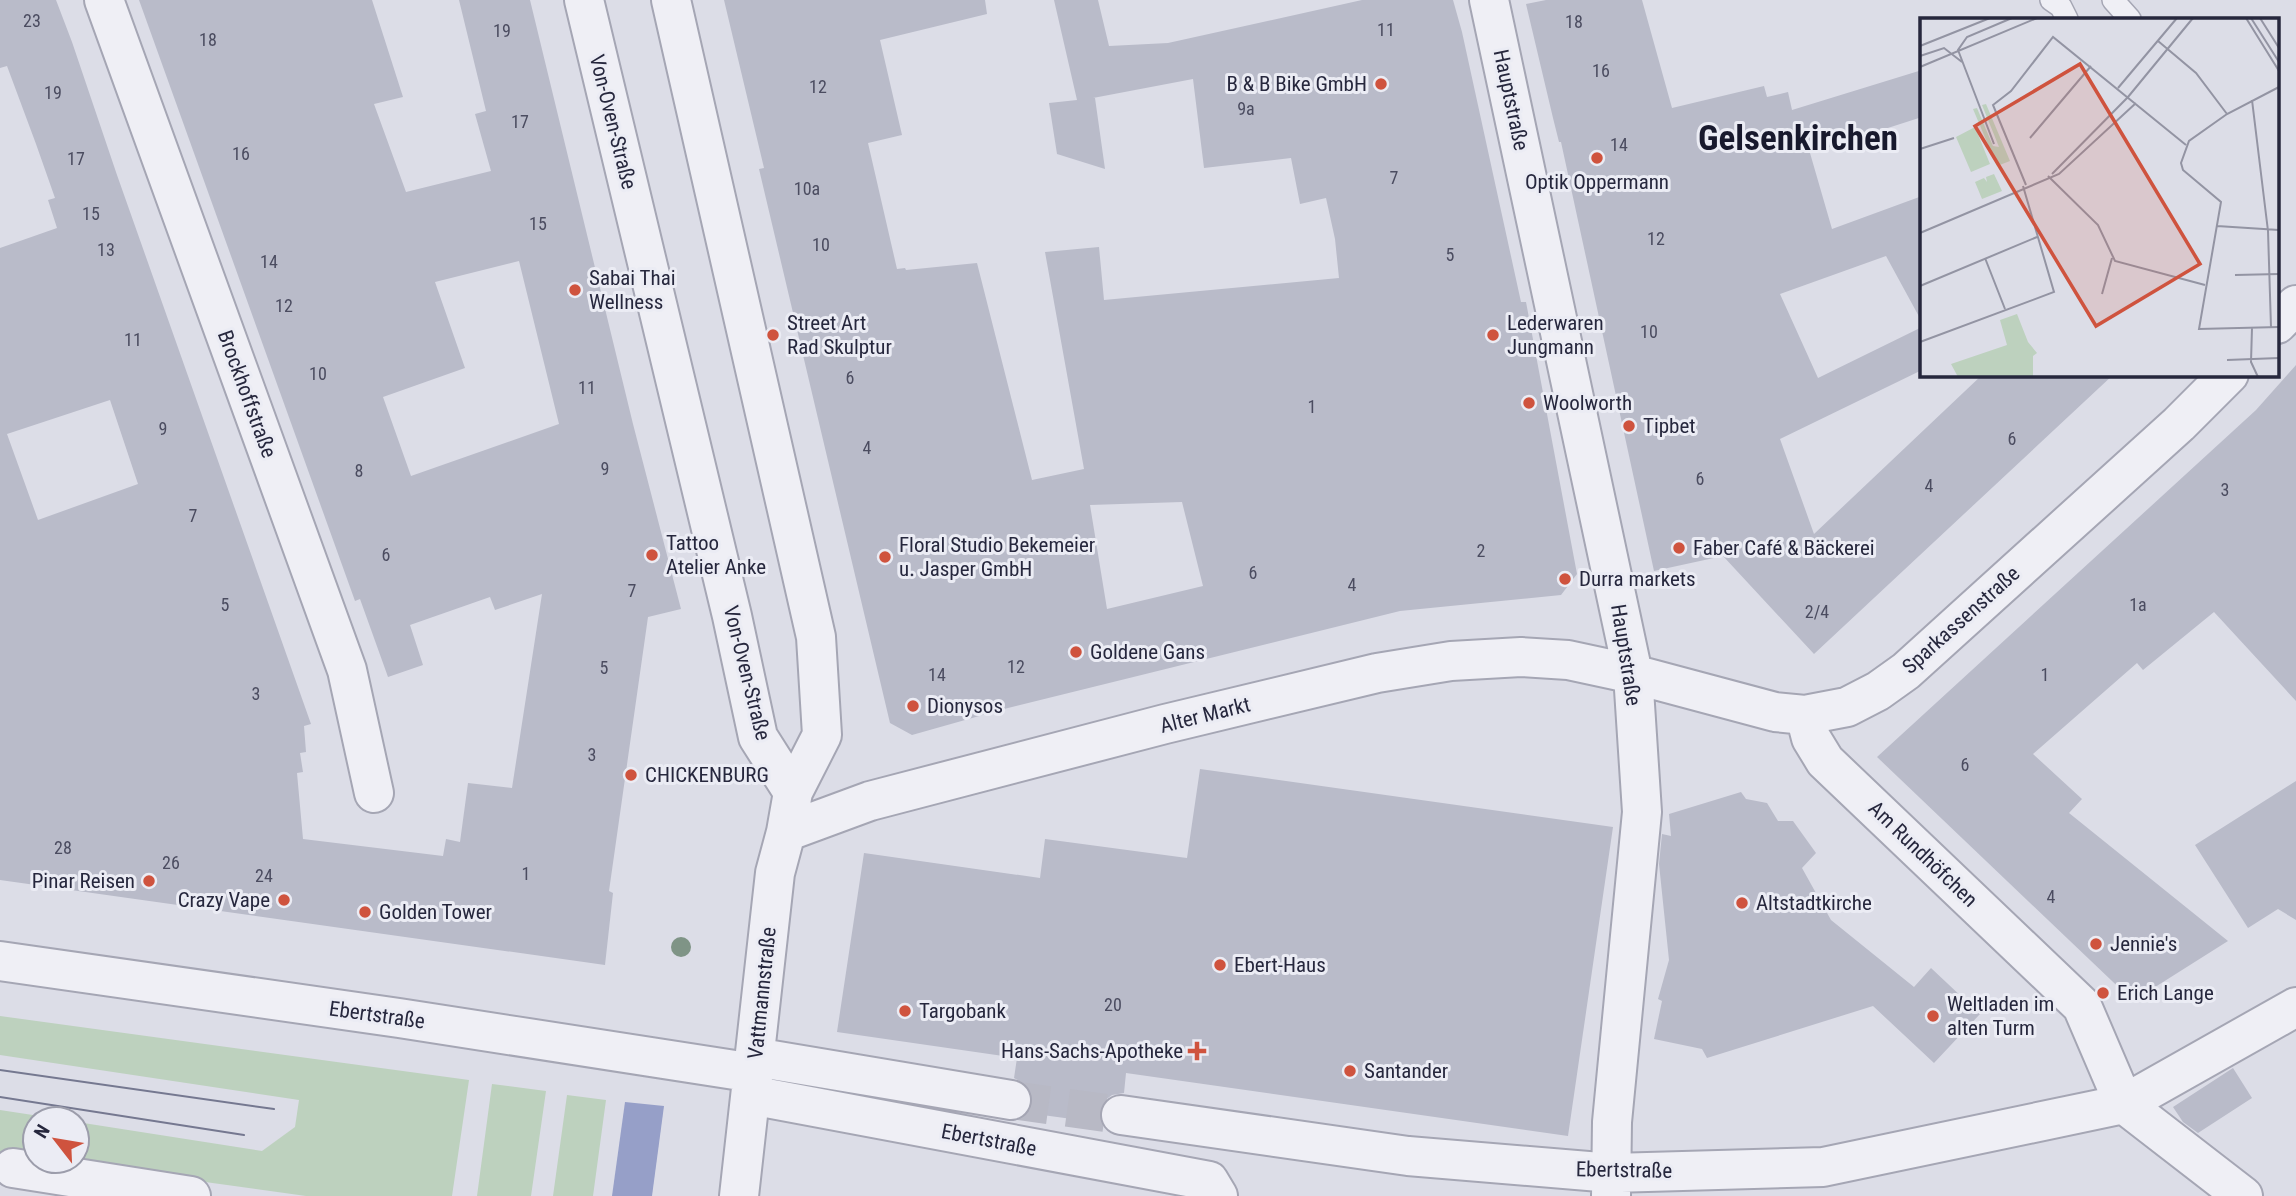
<svg xmlns="http://www.w3.org/2000/svg" width="2296" height="1196" viewBox="0 0 2296 1196" font-family="'Roboto Condensed',sans-serif">
<rect width="100%" height="100%" fill="#dcdde7"/>
<path fill="#bdd1be" d="M0 1016 469 1080 452 1196H306L53 1161H77V1122L262 1151 295 1127 299 1100 0 1055Z
M492 1084 546 1091 531 1196H477Z
M567 1095 606 1100 593 1196H553Z
M0 1110 59 1119H35V1158L0 1154Z"/>
<path fill="#969fc8" d="M625 1102 664 1106 652 1196H612Z"/>
<path fill="#b9bbc9" fill-rule="evenodd" d="M0 0H56L72 42 117 175 311 724 304 726 306 752 300 753 303 772 297 773 303 839 443 856 446 839 460 842 468 783 512 788 542 594 495 610 490 597 410 625 423 665 388 677 360 599 355 601 139 0H372L403 97 374 104 406 192 491 171 475 114 486 111 459 0H530L633 424 681 609 648 617 609 891 613 893 605 965 0 880V248L57 228 48 200 55 198 36 144 7 66 0 68ZM519 261 559 424 411 476 383 397 465 368 435 282ZM110 400 138 484 38 520 7 434Z
M724 0H985L987 14 880 40 902 135 868 143 897 269 905 268 906 270 977 263 1032 480 1084 469 1045 252 1099 247 1104 300 1339 278 1335 239 1326 198 1300 204 1291 158 1204 168 1193 79 1093 98H1095L1105 169 1057 154 1049 103 1077 100 1054 0H1098L1109 46 1168 43 1362 0H1453L1462 32 1521 302H1526L1577 574 1561 595 1400 611 1004 709 912 735 890 723 759 169 764 168ZM1182 502 1203 586 1107 609 1090 505Z
M1546 0H1642L1672 108 1764 86 1767 97 1788 92 1792 110 1922 70V117L1810 153 1832 229 1922 196V322L1886 256 1780 294 1818 378 1922 327V370L1780 439 1814 534 1983 374H2114L1814 654 1723 556 1654 571 1561 142H1559L1553 118 1526 4Z
M2296 365V701L2214 612 2143 670 2137 663 2033 754 2082 799 2069 813 2228 941 2133 1001 1877 757 2256 410Z
M1200 769 1613 827 1568 1136 1126 1073 1124 1093 1112 1095 1104 1101 1100 1111 1101 1123 1028 1113 1033 1103 1032 1093 1025 1084 1014 1078 1017 1058 837 1032 864 853 1040 878 1045 839 1187 858Z
M2296 781V920L2278 909 2248 928 2195 845Z
M1741 792 1746 799 1767 803 1778 821H1793L1816 853 1802 868 1831 920 1914 987 1931 968 1980 1014 1934 1063 1873 1006 1707 1058 1702 1049 1654 1039 1662 1001 1658 999 1669 960 1659 864 1662 834 1671 836 1669 814Z
M2233 1068 2252 1098 2198 1133 2183 1122 2173 1107Z"/>
<g fill="none" stroke-linecap="round" stroke-linejoin="round">
<path stroke="#b8b9c5" stroke-width="38" stroke-dasharray="38 19" stroke-linecap="butt" d="M1011 1100 1121 1115"/>
<defs>
<path id="lane" d="M2051 0 2061 7 2067 19
M2113 0 2130 19"/>
<path id="street" d="M104 0 347 670 374 793
M584 0 732 616 758 737 793 792
M671 0 816 637 822 735 793 792 786 832 775 873 739 1196
M1489 0 1633 674 1642 812 1612 1122 1611 1196
M2277 324 2296 305
M1805 715 1811 738 1825 761 2082 1006 2124 1104 2243 1196
M786 832 870 801 1165 724 1377 673 1451 661 1521 657 1568 660 1633 674 1775 712 1805 715 1847 707 1878 691 1906 671 2179 424 2229 374
M0 961 399 1018 754 1073
M755 1057 1011 1100
M751 1095 1209 1181 1218 1196
M1121 1115 1408 1156 1612 1173 1823 1167 2124 1104 2296 1007
M13 1168 191 1196"/>
</defs>
<use href="#lane" stroke="#a5a6b4" stroke-width="24"/>
<use href="#street" stroke="#a5a6b4" stroke-width="42"/>
<use href="#lane" stroke="#efeff5" stroke-width="21"/>
<use href="#street" stroke="#efeff5" stroke-width="38"/>
<path stroke="#757890" stroke-width="2" d="M0 1070 274 1109
M0 1097 244 1135"/>
</g>
<circle fill="#7f9486" cx="681" cy="947" r="10"/>
<g fill="#cf533e" stroke="#ebecf4" stroke-width="2.5">
<circle cx="1381" cy="84" r="7"/>
<circle cx="1597" cy="158" r="7"/>
<circle cx="575" cy="290" r="7"/>
<circle cx="773" cy="335" r="7"/>
<circle cx="1493" cy="335" r="7"/>
<circle cx="1529" cy="403" r="7"/>
<circle cx="1629" cy="426" r="7"/>
<circle cx="1679" cy="548" r="7"/>
<circle cx="652" cy="555" r="7"/>
<circle cx="885" cy="557" r="7"/>
<circle cx="1565" cy="579" r="7"/>
<circle cx="1076" cy="652" r="7"/>
<circle cx="913" cy="706" r="7"/>
<circle cx="631" cy="775" r="7"/>
<circle cx="149" cy="881" r="7"/>
<circle cx="284" cy="900" r="7"/>
<circle cx="1742" cy="903" r="7"/>
<circle cx="365" cy="912" r="7"/>
<circle cx="2096" cy="944" r="7"/>
<circle cx="1220" cy="965" r="7"/>
<circle cx="2103" cy="993" r="7"/>
<circle cx="905" cy="1011" r="7"/>
<circle cx="1933" cy="1016" r="7"/>
<path d="M1193.5 1040.5h7v7h7v7h-7v7h-7v-7h-7v-7h7z"/>
<circle cx="1350" cy="1071" r="7"/>
</g>
<g text-anchor="middle" stroke-width="6" stroke-linejoin="round" paint-order="stroke">
<g font-size="18" fill="#4b4c60">
<text x="32" y="27">23</text>
<text x="1574" y="28">18</text>
<text x="1386" y="36">11</text>
<text x="502" y="37">19</text>
<text x="208" y="46">18</text>
<text x="1601" y="77">16</text>
<text x="818" y="93">12</text>
<text x="53" y="99">19</text>
<text x="1246" y="115">9a</text>
<text x="520" y="128">17</text>
<text x="1619" y="151">14</text>
<text x="241" y="160">16</text>
<text x="76" y="165">17</text>
<text x="1394" y="184">7</text>
<text x="807" y="195">10a</text>
<text x="91" y="220">15</text>
<text x="538" y="230">15</text>
<text x="1656" y="245">12</text>
<text x="821" y="251">10</text>
<text x="106" y="256">13</text>
<text x="1450" y="261">5</text>
<text x="269" y="268">14</text>
<text x="284" y="312">12</text>
<text x="1649" y="338">10</text>
<text x="133" y="346">11</text>
<text x="318" y="380">10</text>
<text x="850" y="384">6</text>
<text x="587" y="394">11</text>
<text x="1312" y="413">1</text>
<text x="163" y="435">9</text>
<text x="2012" y="445">6</text>
<text x="867" y="454">4</text>
<text x="605" y="475">9</text>
<text x="359" y="477">8</text>
<text x="1700" y="485">6</text>
<text x="1929" y="492">4</text>
<text x="2225" y="496">3</text>
<text x="193" y="522">7</text>
<text x="1481" y="557">2</text>
<text x="386" y="561">6</text>
<text x="1253" y="579">6</text>
<text x="1352" y="591">4</text>
<text x="632" y="597">7</text>
<text x="225" y="611">5</text>
<text x="2138" y="611">1a</text>
<text x="1817" y="618">2/4</text>
<text x="1016" y="673">12</text>
<text x="604" y="674">5</text>
<text x="937" y="681">14</text>
<text x="2045" y="681">1</text>
<text x="256" y="700">3</text>
<text x="592" y="761">3</text>
<text x="1965" y="771">6</text>
<text x="63" y="854">28</text>
<text x="171" y="869">26</text>
<text x="526" y="880">1</text>
<text x="264" y="882">24</text>
<text x="2051" y="903">4</text>
<text x="1113" y="1011">20</text>
</g>
<g font-size="21" fill="#26273d" stroke="#ebecf4" text-anchor="start">
<text x="1367" y="91" text-anchor="end">B &amp; B Bike GmbH</text>
<text x="1597" y="189" text-anchor="middle">Optik Oppermann</text>
<text x="589" y="285">Sabai Thai<tspan x="589" dy="24">Wellness</tspan></text>
<text x="787" y="330">Street Art<tspan x="787" dy="24">Rad Skulptur</tspan></text>
<text x="1507" y="330">Lederwaren<tspan x="1507" dy="24">Jungmann</tspan></text>
<text x="1543" y="410">Woolworth</text>
<text x="1643" y="433">Tipbet</text>
<text x="666" y="550">Tattoo<tspan x="666" dy="24">Atelier Anke</tspan></text>
<text x="899" y="552">Floral Studio Bekemeier<tspan x="899" dy="24">u. Jasper GmbH</tspan></text>
<text x="1693" y="555">Faber Café &amp; Bäckerei</text>
<text x="1579" y="586">Durra markets</text>
<text x="1090" y="659">Goldene Gans</text>
<text x="927" y="713">Dionysos</text>
<text x="645" y="782">CHICKENBURG</text>
<text x="135" y="888" text-anchor="end">Pinar Reisen</text>
<text x="270" y="907" text-anchor="end">Crazy Vape</text>
<text x="1756" y="910">Altstadtkirche</text>
<text x="379" y="919">Golden Tower</text>
<text x="2110" y="951">Jennie's</text>
<text x="1234" y="972">Ebert-Haus</text>
<text x="2117" y="1000">Erich Lange</text>
<text x="1947" y="1011">Weltladen im<tspan x="1947" dy="24">alten Turm</tspan></text>
<text x="919" y="1018">Targobank</text>
<text x="1183" y="1058" text-anchor="end">Hans-Sachs-Apotheke</text>
<text x="1364" y="1078">Santander</text>
</g>
<g font-size="21" fill="#26273d" stroke="#ebecf4">
<text transform="translate(1511 100) rotate(78)" y="7">Hauptstraße</text>
<text transform="translate(613 122) rotate(76)" y="7">Von-Oven-Straße</text>
<text transform="translate(247 394) rotate(70)" y="7">Brockhoffstraße</text>
<text transform="translate(1961 620) rotate(-42)" y="7">Sparkassenstraße</text>
<text transform="translate(1626 655) rotate(81)" y="7">Hauptstraße</text>
<text transform="translate(747 673) rotate(76)" y="7">Von-Oven-Straße</text>
<text transform="translate(1205 715) rotate(-14)" y="7">Alter Markt</text>
<text transform="translate(1923 854) rotate(44)" y="7">Am Rundhöfchen</text>
<text transform="translate(762 993) rotate(-84)" y="7">Vattmannstraße</text>
<text transform="translate(377 1015) rotate(8)" y="7">Ebertstraße</text>
<text transform="translate(989 1140) rotate(11)" y="7">Ebertstraße</text>
<text transform="translate(1624 1170) rotate(1)" y="7">Ebertstraße</text>
</g>
<g font-size="35" font-weight="bold" fill="#18192d" stroke="#ebecf4">
<text x="1798" y="150">Gelsenkirchen</text>
</g>
</g>
<g transform="translate(1920 18)">
<rect width="359" height="359" fill="#dcdde7"/>
<path d="M66 86 90 143 77 148 53 91 57 90 73 128 79 129 62 87ZM55 109 70 146 51 154 36 119ZM74 156 82 173 62 181 55 164 64 160 67 164 66 159ZM97 296 108 324 117 335 113 338V359H38L31 346 87 327 80 302Z" fill="#bdd1be"/>
<path fill="none" stroke="#9394a3" stroke-width="2" d="M326 0 359 53M331 0 359 44M340 0 359 30M238 23 276 55 307 96M0 28 70 0M0 38 24 30 42 44M0 49 117 0M359 69 307 96 269 123 261 145 263 152 301 184 279 311 359 309M198 70 257 0M332 82 348 213 351 309M110 120 171 48M74 126 38 32 47 19 92 0M0 131 34 120M132 156 208 79 273 0M128 158 178 207 195 243 285 267M106 167 73 87 91 73 133 19 266 127M297 208 359 212M0 215 139 156 216 85M65 240 85 291M315 257 359 256M0 268 117 219M182 276 192 240M332 310 331 344 338 359M0 324 134 274 103 168M307 342 359 340"/>
<path fill="#cf533e" fill-opacity="0.15" stroke="#cf533e" stroke-width="3.5" d="M160 46 280 246 176 308 55 108Z"/>
<rect width="359" height="359" fill="none" stroke="#26273d" stroke-width="3.5"/>
</g>
<g transform="translate(56 1140) rotate(301)"><circle r="33" fill="#ebecf4" stroke="#9c9dab" stroke-width="2"/>
<path d="M0-5L12 26L0 18L-12 26Z" fill="#cf533e"/>
<text y="-10" font-size="19" font-weight="bold" text-anchor="middle" fill="#26273d">N</text>
</g>
</svg>
